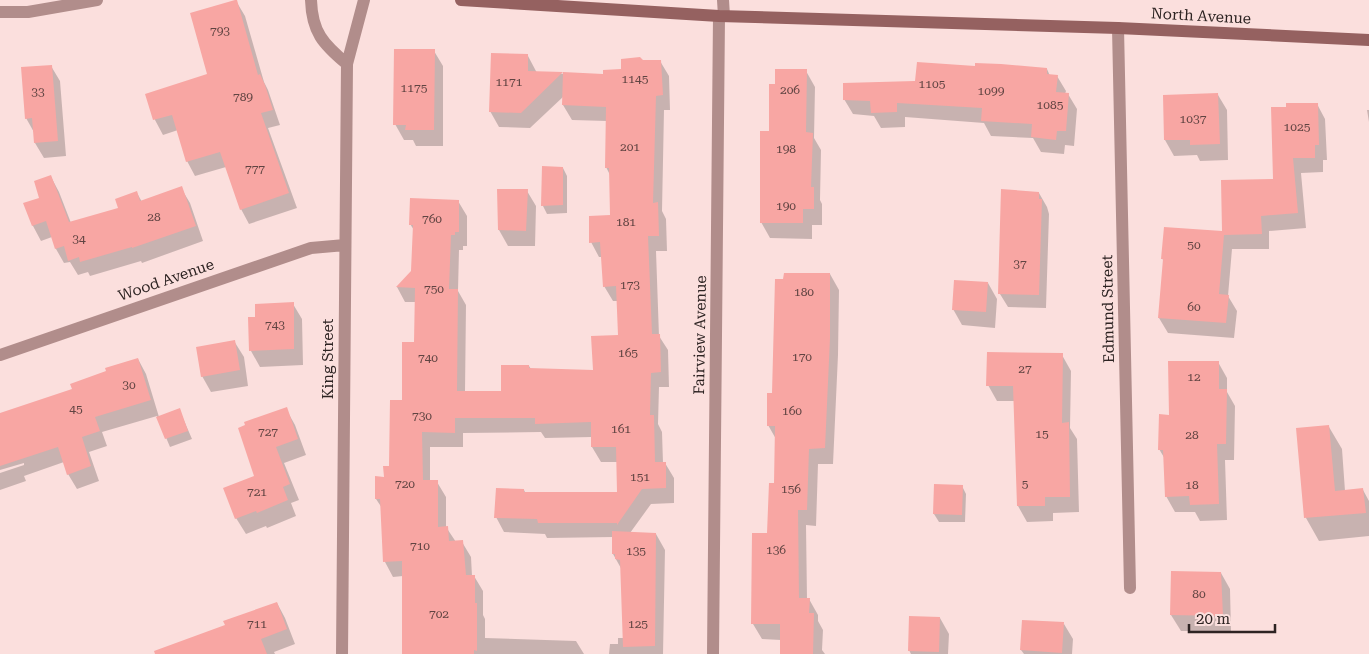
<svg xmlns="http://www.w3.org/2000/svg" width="1369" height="654" viewBox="0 0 1369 654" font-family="'Roboto Serif',serif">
<rect width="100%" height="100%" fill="#fbdfdd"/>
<path fill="#0003" d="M236 1 245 16 264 82 268 90 280 125 268 128 297 208 249 224 241 209 226 167 195 176 187 161 178 130 163 135 155 120 146 95 209 75Z
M434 51 443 66V146H416L413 140H404L395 124Z
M528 56 537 73 605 75 622 70 642 62 660 61 669 76 670 110H664L662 211 666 219 667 251H656L659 336 668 350 669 387H659L658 424 662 432 663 463H665L674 478V503L651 504 630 533 656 534 665 550 663 654H609L610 644H618V638H624L622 570 613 554 614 537 547 538 545 534 504 532 496 517 524 490 526 494 618 493V462H601L592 447V437L545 438 541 432 463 433V447H430V482H437L446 497V527L456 542H462L471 557 472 576H474L483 591V615L485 619V638L576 641 584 654H403V576L393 577 385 562 382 508 376 499 390 467 415 343 416 302H405L397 287 412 272 414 230 410 224 458 201 467 216V246H463V250H459L458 291 466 305 465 392H502L529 366 531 369 594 372 620 336 618 301H613L604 286 602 257H599L591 242 611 216 610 175 606 167 607 121 572 120 563 105 564 96 530 128 499 127 490 111Z
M51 66 60 81 66 156 44 158 35 143V134L26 118Z
M976 67 1047 69 1050 76H1057L1066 91 1065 94H1068L1077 109 1074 146 1065 145 1064 154 1041 152 1033 138 991 136 984 123 905 117V127L881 128 874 116 853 114 844 99Z
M806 71 815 87 814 138 821 150 820 200 822 204V225H812V239L770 238 761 222 771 133Z
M1218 95 1227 110 1228 160 1200 161 1197 155 1174 156 1165 140Z
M1317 104 1325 119 1327 160H1323V172L1301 173 1306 228 1269 231V249H1232L1228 296 1237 311 1234 338 1168 333 1159 318 1164 262 1162 258 1224 233 1275 180 1288 108Z
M1367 110H1369V122Z
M543 167 563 168 567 176V213L547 214 543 206Z
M51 177 59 192 71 223 119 209 137 193 142 202 181 188 190 203 203 241 142 263 141 261 90 276 88 272 78 275 70 262 64 263 56 249 52 237 41 241 33 226 25 204 41 199Z
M527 191 536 206 535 246H508L499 230Z
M1039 193 1047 207 1049 214 1046 308 1008 307 1000 294Z
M830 274 839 290 838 355 833 464H818L816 526 806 525 807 599H809L818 615V621L823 630 822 650 825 654H781V640L762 639 753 624 776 484V439L768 425 773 394Z
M988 283 997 299 995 328 962 325 953 309Z
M293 304 302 319 303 365 260 367 251 351 250 318H257Z
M234 341 244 357 248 386 211 392 202 376Z
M1062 355 1071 371 1070 428 1077 439 1079 512 1053 513V521L1027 522 1018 506 1015 401H997L988 385Z
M138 359 146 374 159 417 179 409 192 439 170 447 157 416 102 432 107 446 89 452 99 481 77 489 68 474 64 462 24 476 26 481 0 490V473L24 465V463L0 470V414L74 390Z
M1218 362 1227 378V392L1235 406 1234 460H1225L1227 520 1200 521 1195 512H1175L1166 496 1165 459 1159 449 1170 416Z
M286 409 295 425 306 455 284 463 299 500 291 503 296 516 267 528 266 526 246 534 236 518Z
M1329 427 1342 449 1345 491 1363 490 1369 501V536L1319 541 1306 518Z
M962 486 966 494 965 522H939L934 514Z
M1221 573 1230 589 1231 631H1181L1171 615Z
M277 603 285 618 295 644 274 652 275 654H164Z
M940 618 949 634 948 654H911L909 650Z
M1064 624 1073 639 1072 654H1024L1021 650Z"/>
<path fill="#f8a6a3" d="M235 0H237L258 75 260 74 265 85 273 110 261 113 289 193 240 210 220 152 186 162 172 115 153 120 145 94 207 74 190 13Z
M394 49H435L434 130H405L406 125H393Z
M491 53 528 54V71L563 72 521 113 489 112Z
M640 57 643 60H661L663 95 656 96 653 203 658 202 659 236H648L652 334H660L661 372 651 373 650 415H654L655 462H666V488L642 489 617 525V523H538L537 519 494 518 496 488 524 489V492H617L616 447H591V422L535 424V418H455V433L422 432 423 480H438V527L448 526 449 541 463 540 466 575H475V603H477V651L474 650V654H402V561L383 562 380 499H375V476L384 477 383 466H389L390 400H402V342H414L415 288 396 287 411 271 413 225H409L410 198 459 200V232H455V235H451L449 289H458L457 391H501V365H529V368L593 370 591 336 618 335 616 286 603 287 600 242 589 243V216L610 215 609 168H605L606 107 562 105 563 72 603 74V70L621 69V59Z
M917 62 975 66V63L1001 64 1047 68V74L1058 75 1056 92 1069 93 1066 131H1057L1056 140 1031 137 1032 124 981 121 982 108 897 103V112L871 113 870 101 843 100V83L915 81Z
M52 65 58 141 34 143 32 118 25 119 21 67Z
M775 69H807L806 132 813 133 811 187H814V209H803V223H760V131H769V84H775Z
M1218 93 1220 144 1190 145V140H1164L1163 95Z
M1286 103H1318L1319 145H1315V158H1293L1298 213 1261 216 1262 234 1224 235 1219 294 1229 295 1226 323 1158 318 1163 259H1161L1164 227 1222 231 1221 180 1273 179 1271 107H1286Z
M542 166 563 167V205L541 206Z
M51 175 69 222 118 208 115 199 137 191 140 201 182 186 196 226 132 248V247L80 262 79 257 68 261 64 246 55 249 46 221 32 226 23 203 39 198 34 181Z
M497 189H528L526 231 498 230Z
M1001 189 1039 192V199H1042L1039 295 998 294Z
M784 273H830V338L825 448 809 449 807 510H798L799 598H810L809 613H814L813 654H780V624H751L752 533H767L769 483H774L775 426H767V393H772L775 279H783Z
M954 280 988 282 986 312 952 310Z
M294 302V349L249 351 248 317H255V304Z
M235 340 240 370 201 377 196 347Z
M987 352 1063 353 1062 423 1069 422 1070 497H1045V506H1017L1013 386H986Z
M138 358 151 400 95 417 100 431 82 437 91 466 67 475 58 447 0 466V413L72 389 70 384 106 371 105 368Z
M1168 361H1219V389H1227L1226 444H1217L1219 504 1190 505 1189 496 1165 497 1163 450H1158L1159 414 1169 415Z
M287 407 298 439 276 447 290 484 283 487 288 500 257 513 256 511 235 519 223 488 254 476 238 428 245 425 244 422Z
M180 408 188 431 165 439 156 417Z
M1329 425 1335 491 1363 488 1366 513 1304 518 1296 428Z
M934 484 963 485 962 515 933 514Z
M612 531 656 533 655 646 623 647 620 560 615 559V554H612Z
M1171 571 1221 572 1223 616 1170 615Z
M277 602 287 629 261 639 267 654H155L154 651 225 625 223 621Z
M909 616 940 617 939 652 908 651Z
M1022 620 1064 622 1062 653 1020 650Z"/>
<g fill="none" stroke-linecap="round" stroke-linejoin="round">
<path stroke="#b18d8b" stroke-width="12" d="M723 0 724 16"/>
<path stroke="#b18d8b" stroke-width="12" d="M311 0C312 32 323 44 347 64
M0 12H28L97 0
M1118 28 1130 588
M0 355 311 248 345 245
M342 654 347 64 364 0
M713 654 719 16"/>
<path stroke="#956160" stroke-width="12" d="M461 0 719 16 1118 28 1369 40"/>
</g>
<g text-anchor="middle" stroke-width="4" stroke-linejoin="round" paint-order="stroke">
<g font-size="12" fill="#604442">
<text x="220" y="35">793</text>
<text x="635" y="83">1145</text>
<text x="509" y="86">1171</text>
<text x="932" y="88">1105</text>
<text x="414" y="92">1175</text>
<text x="790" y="94">206</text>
<text x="991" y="95">1099</text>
<text x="38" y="96">33</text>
<text x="243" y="101">789</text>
<text x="1050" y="109">1085</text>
<text x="1193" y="123">1037</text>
<text x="1297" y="131">1025</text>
<text x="630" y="151">201</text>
<text x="786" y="153">198</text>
<text x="255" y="173">777</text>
<text x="786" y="210">190</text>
<text x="154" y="221">28</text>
<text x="432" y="223">760</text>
<text x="626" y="226">181</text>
<text x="79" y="243">34</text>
<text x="1194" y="249">50</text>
<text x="1020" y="268">37</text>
<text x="630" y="289">173</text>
<text x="434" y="293">750</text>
<text x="804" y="296">180</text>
<text x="1194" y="311">60</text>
<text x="275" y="329">743</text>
<text x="628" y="357">165</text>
<text x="802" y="361">170</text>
<text x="428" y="362">740</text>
<text x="1025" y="373">27</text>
<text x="1194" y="381">12</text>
<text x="129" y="389">30</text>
<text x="76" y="413">45</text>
<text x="792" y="415">160</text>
<text x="422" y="420">730</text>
<text x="621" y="433">161</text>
<text x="268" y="436">727</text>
<text x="1042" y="438">15</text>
<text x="1192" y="439">28</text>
<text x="640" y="481">151</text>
<text x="405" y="488">720</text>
<text x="1025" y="488">5</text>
<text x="1192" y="489">18</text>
<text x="791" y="493">156</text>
<text x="257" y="496">721</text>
<text x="420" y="550">710</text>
<text x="776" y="554">136</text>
<text x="636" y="555">135</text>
<text x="1199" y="598">80</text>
<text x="439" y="618">702</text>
<text x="257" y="628">711</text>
<text x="638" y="628">125</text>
</g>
<g font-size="15" fill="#2d2322" stroke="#fbdfdd">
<text transform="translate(1201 16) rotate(3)" y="5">North Avenue</text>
<text transform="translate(166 280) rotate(-19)" y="5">Wood Avenue</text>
<text transform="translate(1108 309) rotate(-91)" y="5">Edmund Street</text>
<text transform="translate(700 335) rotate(-89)" y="5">Fairview Avenue</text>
<text transform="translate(328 359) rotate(-90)" y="5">King Street</text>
</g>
</g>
<path d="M1189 624v8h86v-8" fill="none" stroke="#2d2322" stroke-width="2.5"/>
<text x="1196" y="624" font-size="15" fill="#2d2322" stroke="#fbdfdd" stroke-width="4" paint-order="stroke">20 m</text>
</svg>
